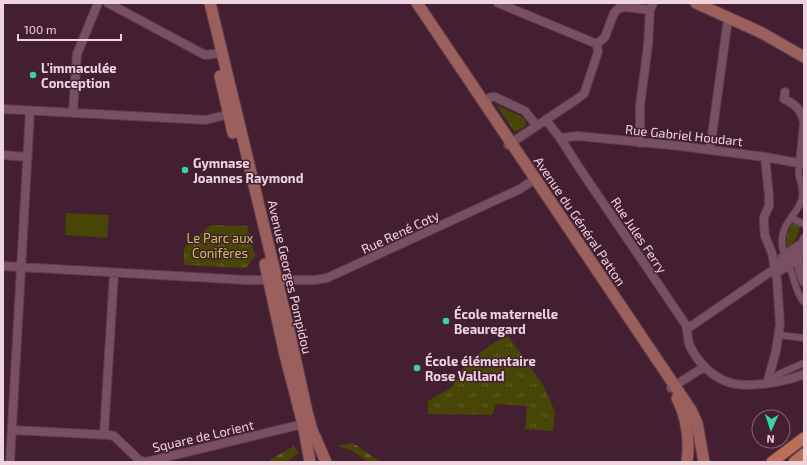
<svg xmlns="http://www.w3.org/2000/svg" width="807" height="465" viewBox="0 0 807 465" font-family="'Exo 2',sans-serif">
<defs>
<pattern id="grass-tufts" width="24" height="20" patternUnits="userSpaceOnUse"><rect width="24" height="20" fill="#474606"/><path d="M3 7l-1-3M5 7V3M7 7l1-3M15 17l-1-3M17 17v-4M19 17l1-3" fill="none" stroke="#62602a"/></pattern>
<pattern id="forest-firs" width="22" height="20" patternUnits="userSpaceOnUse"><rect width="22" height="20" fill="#474606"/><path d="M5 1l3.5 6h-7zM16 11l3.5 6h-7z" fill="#62602a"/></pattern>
</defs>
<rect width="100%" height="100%" fill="#441f32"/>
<path fill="url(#grass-tufts)" d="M497 105 522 117 525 119 526 125 519 130 514 131 497 106Z
M792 223 800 226C798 237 795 243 786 249L787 235Z
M211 225 247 226 255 256 246 268 184 265V248Z
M508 336 543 385 555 412 553 431 525 429 527 406 496 404 492 415 428 414V401L452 387 468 361 495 342Z"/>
<path fill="url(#forest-firs)" d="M353 443 380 462H368L353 451 338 446Z
M294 446 299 453 286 462H269L270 460Z"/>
<path fill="#474606" d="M66 213 109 215 107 238 65 235Z"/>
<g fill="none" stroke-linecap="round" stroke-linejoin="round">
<defs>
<path id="pedestrian" d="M800 164C799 168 798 173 799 176 801 184 804 189 802 198 800 210 788 218 784 230 778 246 786 257 791 271 795 282 796 293 804 302
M791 218 804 224
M781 257 799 244 801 245
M778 335 804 338
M768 383 779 374 804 363"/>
<path id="minor" d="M108 3 205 55 222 53
M498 3 597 44
M597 44 605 37 614 13 619 8 626 7 650 10
M785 92 784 99C795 104 802 110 804 123L800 164
M483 102 491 97H495L525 111 537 126
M3 109 206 120 233 113
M73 112 77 54 98 3
M546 120 560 138 582 172 686 325C688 332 687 340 690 346 698 363 713 378 731 383 749 388 786 382 804 374
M560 138 578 136 680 146 765 157 804 164
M640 143V106L648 45 650 10 653 3
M508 145 574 101 584 94 598 52 597 44
M710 150 727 26 729 18
M3 155 28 157
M765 157 769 196V206L764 217V226L765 236 772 253 777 280 780 324 776 351 768 380V383
M804 239C797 254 796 268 804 282
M774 265 796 252H799
M3 266 246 280H315L327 278 520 189 535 179
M776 273 798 260
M687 329 770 272 775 270
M671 388 704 367
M13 430 109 435 114 436 139 460 146 462 307 423
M104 434 114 273
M10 462 30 111"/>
<path id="secondary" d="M210 3 289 330 307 412 312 430 326 462
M417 3 691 410 697 423 704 462
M696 3 762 33 804 57
M220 76 233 133
M265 264 285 355 303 424 310 462
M677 398C687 418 690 439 687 462"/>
<path id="primary" d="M772 462 804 438
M794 462 804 454"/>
</defs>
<use href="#pedestrian" stroke="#5c3c4d" stroke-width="8"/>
<use href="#minor" stroke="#5c3c4d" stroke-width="10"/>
<use href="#secondary" stroke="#5c3c4d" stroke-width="13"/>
<use href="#primary" stroke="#5c3c4d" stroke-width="13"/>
<use href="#pedestrian" stroke="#794f64" stroke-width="6"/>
<use href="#minor" stroke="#794f64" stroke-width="8"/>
<use href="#secondary" stroke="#9b5f5c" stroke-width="11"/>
<use href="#primary" stroke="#bc6f55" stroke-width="11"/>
</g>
<g fill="#36d4a7" stroke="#441f32" stroke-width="1.5">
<circle cx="33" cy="75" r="4"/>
<circle cx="185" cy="170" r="4"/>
<circle cx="446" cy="321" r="4"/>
<circle cx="417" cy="368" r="4"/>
</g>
<g text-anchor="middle" stroke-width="3" stroke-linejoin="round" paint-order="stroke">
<g font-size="13" font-weight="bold" fill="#edd4df" stroke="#441f32" text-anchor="start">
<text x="41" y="73">L'immaculée<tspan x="41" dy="15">Conception</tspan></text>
<text x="193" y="168">Gymnase<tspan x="193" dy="15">Joannes Raymond</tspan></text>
<text x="454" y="319">École maternelle<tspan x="454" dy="15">Beauregard</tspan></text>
<text x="425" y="366">École élémentaire<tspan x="425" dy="15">Rose Valland</tspan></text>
</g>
<g font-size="13" fill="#edd4df" stroke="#441f32">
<text transform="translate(684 135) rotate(6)" y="5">Rue Gabriel Houdart</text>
<text transform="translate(580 221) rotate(56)" y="5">Avenue du Général Patton</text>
<text transform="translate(400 232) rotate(-25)" y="5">Rue René Coty</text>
<text transform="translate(639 235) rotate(56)" y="5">Rue Jules Ferry</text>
<text transform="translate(290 277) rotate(77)" y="5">Avenue Georges Pompidou</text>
<text transform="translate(203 436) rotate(-13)" y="5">Square de Lorient</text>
</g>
<g font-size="13" fill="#c5c551" stroke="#441f32">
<text x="220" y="243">Le Parc aux<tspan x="220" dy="15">Conifères</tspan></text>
</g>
</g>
<rect width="807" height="465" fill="none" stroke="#edd4df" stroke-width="8"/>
<g transform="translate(771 429) rotate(183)"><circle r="19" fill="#441f32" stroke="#886777"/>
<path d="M0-3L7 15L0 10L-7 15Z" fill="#36d4a7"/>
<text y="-6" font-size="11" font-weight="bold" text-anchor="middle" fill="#edd4df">N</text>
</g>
<path d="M18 34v6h103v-6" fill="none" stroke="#edd4df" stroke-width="2"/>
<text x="24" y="34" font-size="12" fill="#edd4df" stroke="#441f32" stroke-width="3" paint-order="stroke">100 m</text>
</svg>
